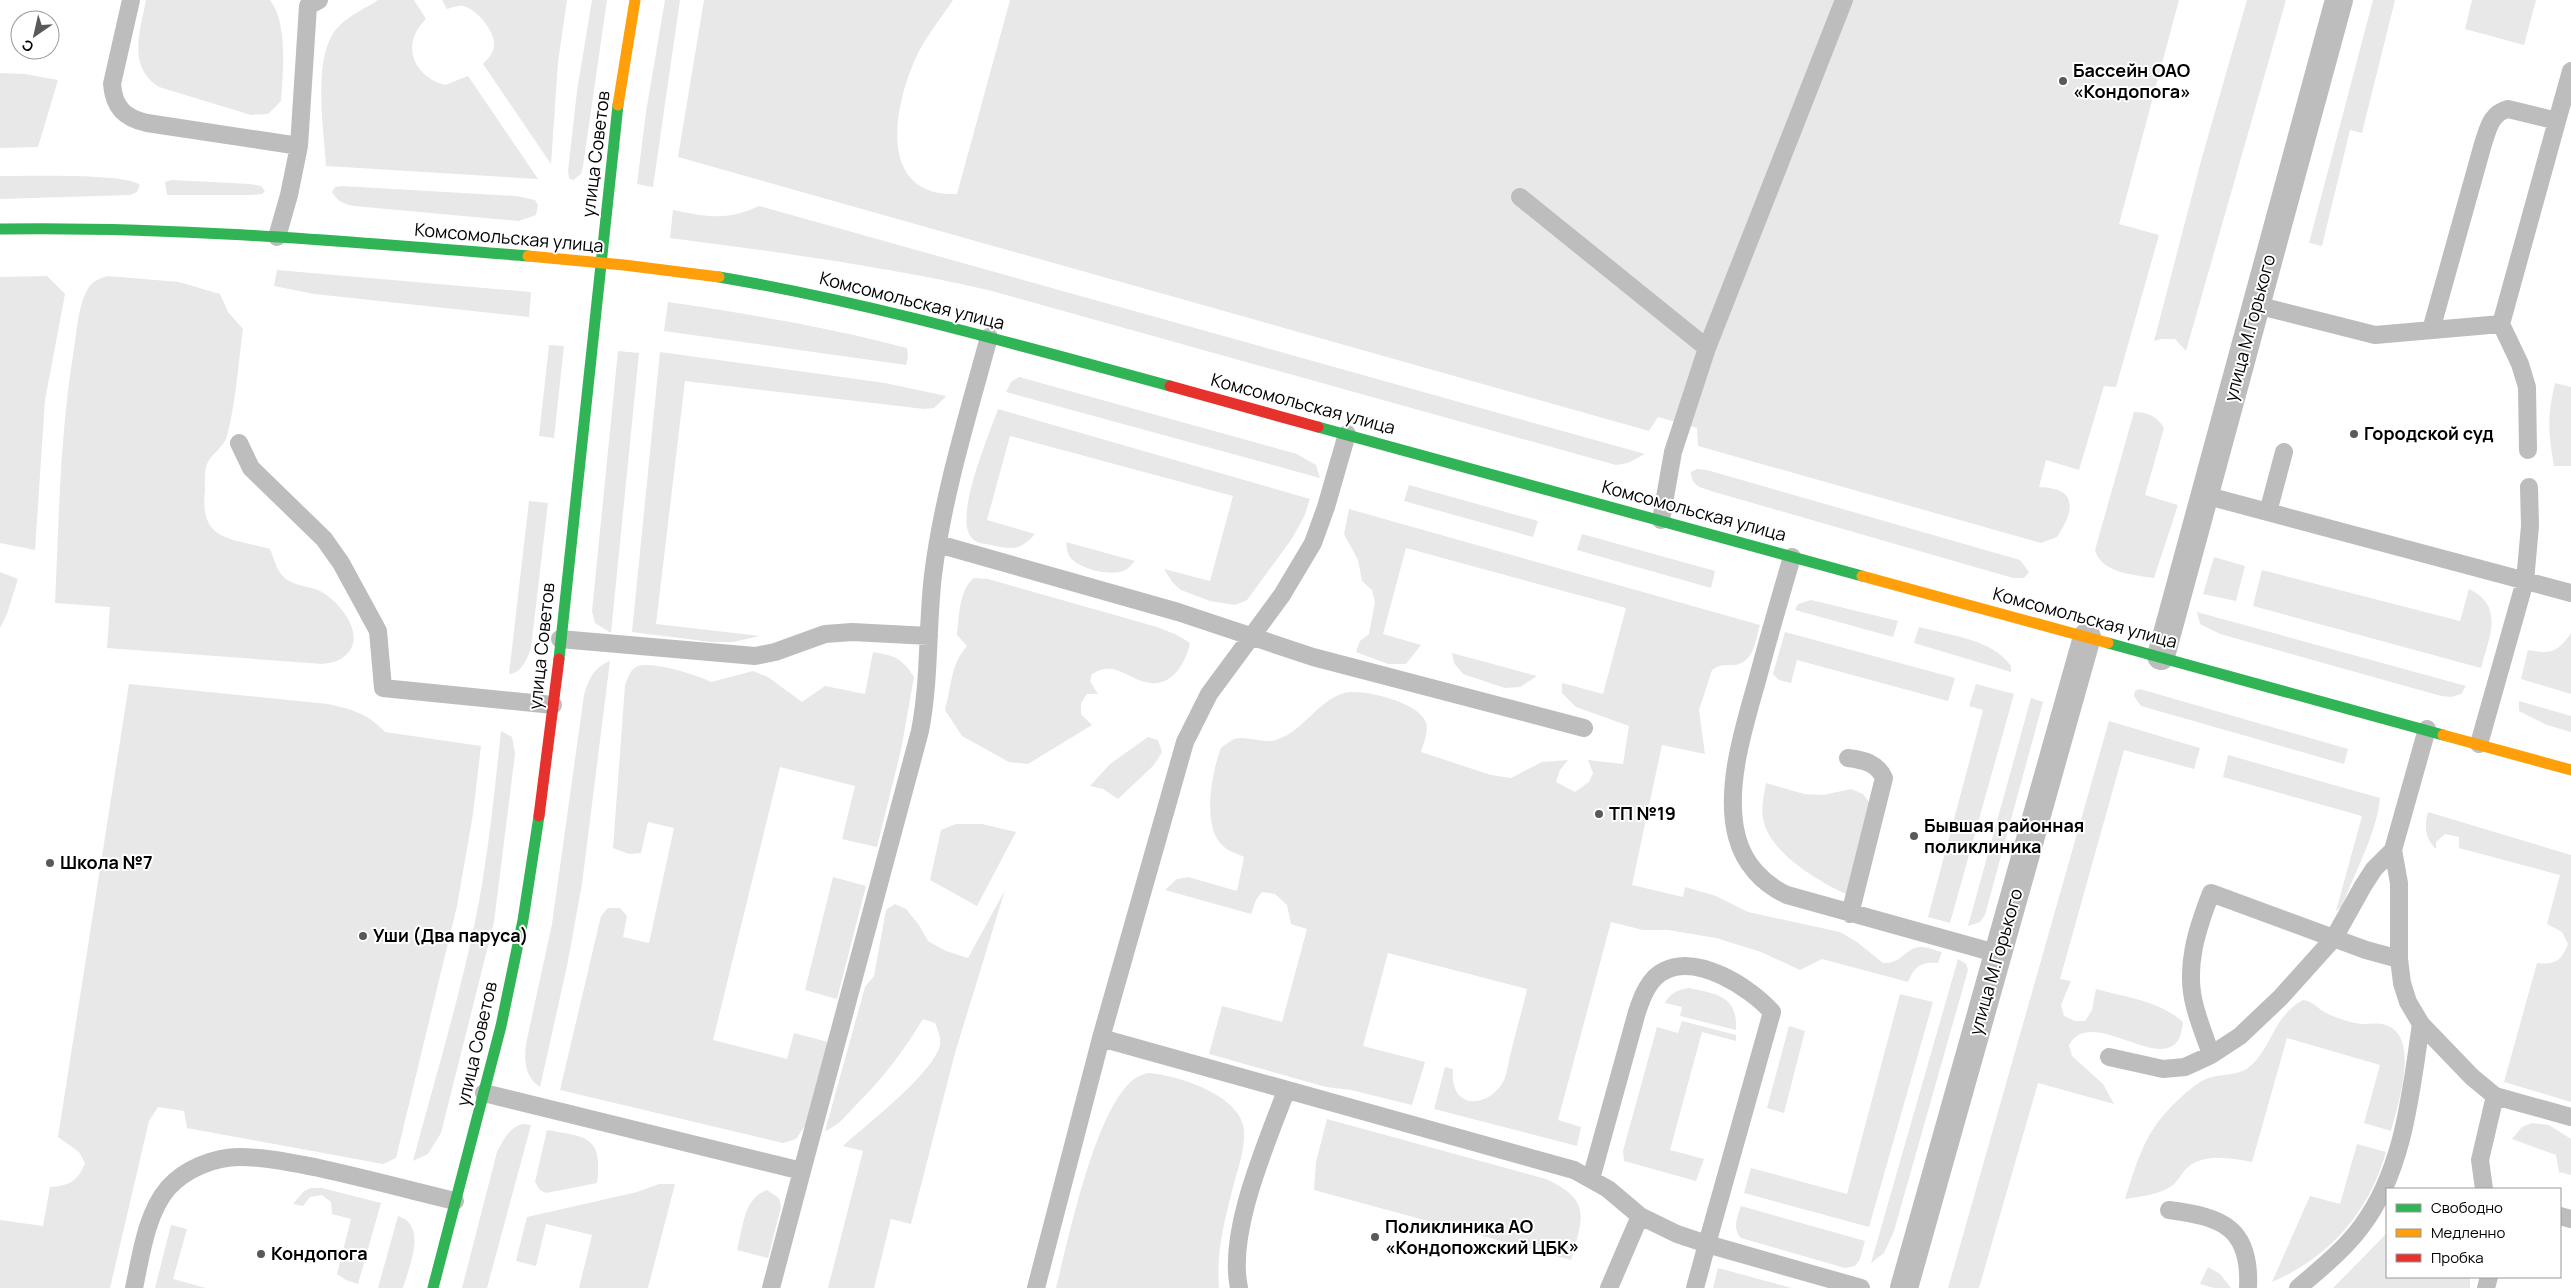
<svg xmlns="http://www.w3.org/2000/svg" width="2571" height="1288" viewBox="0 0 2571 1288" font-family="Manrope,sans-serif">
<rect width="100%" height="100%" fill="#fff"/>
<path fill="#e8e8e8" d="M146 0H270C288 23 283 72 281 101L268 114 251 115 159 87C127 66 140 32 146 0Z
M378 0H414L426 19C400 44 413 76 445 85L468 76 538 179 326 166C324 129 311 54 339 26 350 15 366 8 378 0Z
M442 0H567L558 62 551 164 483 64C488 59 492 54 494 48 497 33 477 9 463 6 458 5 452 8 447 9Z
M592 0H607L583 166 581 174 573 180 569 178 568 171 577 91Z
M665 0H680L653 187 637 184 646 112Z
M704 0H953C940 20 923 40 914 62 893 110 878 197 957 194L1010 0H2179L2119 224 2159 235 2116 387 2104 386 2079 470 2046 460 2039 487C2078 488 2075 510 2057 537L2041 543 1698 446 1697 428 1658 417 1649 431 678 157Z
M2247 0H2286L2186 351 2175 339H2161L2154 341 2201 161Z
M2373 0H2395L2362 133 2350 130 2322 246 2309 243Z
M2472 0H2536L2524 45 2465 29Z
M0 73 25 74 58 80 38 147 0 148Z
M0 176C22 176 129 173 140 185L137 192 130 195 0 199Z
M172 180 250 184 261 186 265 191 262 194 252 195H167L165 182Z
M342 186 516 196 535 200 538 205 536 215 519 221 354 206C344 204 338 202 332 192L335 187Z
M759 206 1645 454 1628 463 1616 465 988 290C883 266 777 252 670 238L673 210C707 217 727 221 759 206Z
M277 270 531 292 529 317 314 294 274 286Z
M47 276 65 294 45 400 35 550 0 543V277Z
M108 276 179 282 220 294 228 312 243 329C238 365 236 402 227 436 224 447 211 454 207 464 204 471 205 483 205 491 199 542 232 538 270 549 274 558 277 573 286 579 296 587 312 586 322 592 343 605 370 640 341 659 336 662 328 663 323 664L107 648 110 607 55 603C59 518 60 433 74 349 77 330 78 307 87 290 92 281 98 279 108 276Z
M668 302C749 314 828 327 907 348L908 358 906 365 664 331Z
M549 345 564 346 554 438 539 436Z
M618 351 639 353 611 633 595 623 592 611Z
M660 352 885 383 946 396 934 408 924 409 685 381 656 624 760 636 733 642H711L632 632Z
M1019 377 1297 454 1316 465 1320 478 1006 392 1011 382Z
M2555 383 2571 387V466H2554C2548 432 2547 417 2555 383Z
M998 409 1310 499 1304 517 1291 540 1247 600 1235 605 1210 601 1181 590 1173 583 1164 569 1210 581 1233 496 1010 436 987 520 1035 534C1021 549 1016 550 995 546 988 544 975 544 971 537 954 516 989 435 998 409Z
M2134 412C2147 412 2157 416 2164 428L2145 495 2178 505 2154 578C2134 575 2101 573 2095 550Z
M1697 469 1707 470 2020 560 2029 572 2024 578H2013L1711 491C1700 487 1691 486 1691 472Z
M1409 485 1538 521 1533 537 1404 501Z
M529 501 548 503 531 648C527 659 522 673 509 674Z
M1349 509 1760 625C1755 641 1754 663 1734 665 1724 665 1721 664 1712 670L1699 710 1705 754 1662 745 1632 885 1683 897 1685 887 1716 896 1748 912 1840 932 1857 942 1883 963C1903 964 1906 946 1922 947 1928 947 1936 951 1942 952L1938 963C1921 962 1915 966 1908 982L1822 959 1800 970 1761 952 1716 938 1668 930H1643L1611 922 1558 1120 1581 1127 1577 1146 1434 1109 1445 1067 1453 1069C1449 1111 1489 1108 1503 1082 1507 1075 1508 1064 1510 1056 1515 1034 1522 1012 1527 989L1388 953 1363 1046 1425 1062 1412 1105 1351 1090 1326 1087 1209 1054 1222 1006 1282 1022 1307 929 1291 924 1287 905 1275 894 1262 892 1256 900 1251 914 1165 890 1177 879 1188 877 1237 891 1244 857C1238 854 1228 851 1223 846 1201 827 1212 771 1221 748 1225 745 1230 741 1234 739 1246 735 1263 744 1276 740 1304 731 1317 701 1344 693 1363 688 1421 703 1426 723 1429 731 1423 744 1421 752L1491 775 1511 778 1542 762 1568 760 1560 770 1556 782 1575 792 1589 782 1593 773 1588 760 1623 764 1629 726 1576 707 1562 693V683L1603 694 1626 608 1406 548 1383 634 1421 645 1406 664H1388L1356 652 1360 641 1369 634 1375 602 1372 590 1362 581 1358 560 1344 534Z
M1582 534 1715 571 1711 588 1577 550Z
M1066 542 1135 561C1131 565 1127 570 1123 571 1109 576 1079 569 1070 557 1067 553 1067 547 1066 542Z
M2214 557 2245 566 2236 601 2203 594Z
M2262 570 2460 621 2469 589C2505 606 2489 637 2481 668L2253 606Z
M0 572 18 579 7 614 0 628Z
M974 578 988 579 1157 627 1177 635 1190 643C1186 662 1173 686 1150 683 1128 680 1115 659 1092 674L1090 681 1098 694H1087L1081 703V714L1092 725 1028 764 1009 762 962 736 945 710C952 686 950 665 967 646L957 635C959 618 959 589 974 578Z
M1811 600 1898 621 1893 637 1795 610 1798 604Z
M2197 612 2466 686 2461 694 2451 697 2441 696 2220 634 2200 624Z
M1919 627C1948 635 1993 639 2011 666V672L1914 643Z
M1785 632 1955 678 1948 701 1797 660 1791 683 1779 680 1773 674Z
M2571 633V694L2521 679 2528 650C2551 654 2557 653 2571 633Z
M873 652C895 656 901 657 914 677L901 750 877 847 842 839 855 786 780 767 713 1040 787 1059 794 1033 828 1042 806 1124 796 1139 783 1143 560 1090 601 916 608 908H620L627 916 623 937 649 943 674 828 648 822 641 853 629 854 613 848 625 685C628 678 630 669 638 666 653 661 698 675 711 682L753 671 768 677 802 702 825 686 865 694Z
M1452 653 1537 676 1520 687 1505 688 1463 674 1454 663Z
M610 661 582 884 567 966 540 1087C525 1077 524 1061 526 1044L552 924 584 695C589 679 593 668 610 661Z
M129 684 328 704C352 709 368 714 385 732L481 746 473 814 457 906 396 1158 383 1164 187 1128 184 1111 158 1107 149 1121 110 1288H0V1220L43 1226 50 1187C69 1186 78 1181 85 1163L79 1152 58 1137Z
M1976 684 2014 694 1950 923 1928 917 1983 710 1969 706Z
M2140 689 2348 749 2344 764 2141 706 2134 696 2135 691Z
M2031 698 2043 702 1985 915 1980 922 1968 926Z
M2519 701 2571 716V732L2547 725 2519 711Z
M2109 721 2200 748 2194 769 2124 750 2060 979 2071 981 2061 1005 2064 1016 2075 1021H2085L2092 1010 2096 989C2125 997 2160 1001 2183 1022 2178 1091 2093 1000 2069 1045L2072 1056 2103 1084 2114 1104 2038 1083 1979 1288H1948Z
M501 731 512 737 515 754 494 922 441 1133 428 1154 413 1161C434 1082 458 1003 475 922 488 859 494 795 501 731Z
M1148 737 1158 740 1162 752 1154 765 1118 799 1103 789 1090 786 1110 764Z
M2228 755 2380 798C2377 833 2354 873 2342 907L2336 911 2362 816 2223 777Z
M1766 783 1804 794 1823 795 1851 789 1863 794 1869 802 1846 894C1818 881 1768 852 1763 818 1761 805 1764 795 1766 783Z
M2428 812 2571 855V1102L2504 1082 2537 963C2555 965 2561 961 2568 944L2562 932 2547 924 2560 875 2459 848V837L2445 834 2436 842V849C2425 838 2424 827 2428 812Z
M956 824H982L1016 832 977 906 930 880 941 830Z
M833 877 866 886 837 999 805 990Z
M1005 890 955 1053 911 1224 891 1219 874 1288H828L863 1151 843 1146C866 1125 933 1074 940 1045 941 1037 938 1030 935 1023L923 1019C903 1052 884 1077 857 1104 846 1115 840 1125 825 1131L865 987 874 976 886 910 895 904 906 909 919 925 928 941 946 951 968 958Z
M1958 959 1966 964 1968 970 1894 1231 1884 1253 1871 1263Z
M1689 988C1717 994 1738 996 1736 1030L1680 1016 1682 1007 1665 1003C1670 993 1677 990 1689 988Z
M1900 994 1933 1002 1869 1227 1744 1193 1751 1168 1847 1194Z
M2303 1000C2313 1001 2317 1008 2326 1013 2334 1017 2345 1021 2355 1023 2368 1026 2379 1020 2392 1028 2418 1045 2397 1108 2391 1131L2364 1123 2380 1065 2287 1038 2252 1162C2232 1158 2205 1153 2188 1167 2182 1172 2179 1180 2173 1185 2160 1195 2141 1196 2125 1199 2139 1156 2145 1131 2178 1100 2186 1093 2196 1083 2206 1079 2220 1073 2237 1077 2249 1067 2272 1049 2272 1017 2303 1000Z
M1682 1021 1736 1035V1041L1702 1032 1670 1150 1704 1159 1696 1181 1624 1161 1623 1151 1657 1027 1678 1033Z
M1789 1026 1805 1031 1784 1113 1767 1108Z
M1148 1073C1177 1075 1241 1095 1244 1130 1245 1148 1239 1166 1234 1183 1225 1220 1216 1249 1219 1288H1056C1069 1238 1095 1109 1134 1079 1138 1076 1144 1074 1148 1073Z
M1327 1119 1546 1179C1592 1200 1583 1218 1571 1260L1314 1190 1316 1162Z
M2532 1123 2549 1125 2571 1139V1175L2559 1172 2556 1155 2512 1139 2522 1127Z
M522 1124 531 1125 487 1288H462L497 1152C503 1140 508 1129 522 1124Z
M547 1130C587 1137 603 1136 597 1183L546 1193 540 1190 535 1182Z
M2357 1144 2386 1152C2369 1212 2330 1257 2272 1282L2310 1196 2340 1204Z
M659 1184H675L648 1288H579L592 1235 546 1224 536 1266 516 1261 527 1217 637 1192Z
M311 1188H322L381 1203 358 1284 346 1280 337 1274 351 1219 332 1214 331 1202 322 1195 310 1197 303 1206 293 1204 304 1191Z
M767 1190 779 1198 781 1207 768 1258 737 1250C743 1229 743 1198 767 1190Z
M1741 1206 1865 1241 1860 1259 1855 1266 1845 1268 1741 1238C1732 1229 1737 1217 1741 1206Z
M398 1216C428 1225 409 1267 403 1288H378Z
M171 1225 187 1229 173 1279 206 1288H155Z
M2387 1233V1277H2470V1288H2333Z
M2208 1267 2220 1274 2231 1288H2214L2200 1284Z
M1718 1268 1792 1288H1713Z"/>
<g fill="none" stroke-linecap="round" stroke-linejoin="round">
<path stroke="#bdbdbd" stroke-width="18" d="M131 0 112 84C114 107 124 118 147 123L299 146
M2557 121 2571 71
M1520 197 1707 348
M277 237 289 195 299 146 308 6 319 0
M2256 305 2375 335 2501 324 2557 121 2508 109C2491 113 2488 129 2483 144L2431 330
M2501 324 2520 364 2527 387 2528 450
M239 443 251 468 324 539 341 563 378 631 383 688 553 705
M2204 495 2571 593
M2268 512 2284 452
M1661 520 1673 452 1707 348 1844 0
M938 544 1178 612 1313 657 1584 728
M1792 557C1780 598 1768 639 1757 681 1744 727 1724 789 1737 837 1744 864 1763 884 1787 895L1999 954
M560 639 755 656 775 652 825 634 852 632 929 636
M2479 744 2525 581 2530 526 2529 487
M1848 758C1864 760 1877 763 1884 778L1850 914
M2393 850 2399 883V959L2402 983 2408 1002 2421 1024 2472 1077 2495 1096 2571 1117
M1101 1038 1574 1170 1608 1189 1640 1216 1677 1234 1707 1244 1695 1288
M2211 1055C2206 1039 2199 1023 2195 1007 2184 968 2197 929 2211 893L2366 950 2399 959
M2109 1057 2163 1069 2185 1067 2211 1055 2240 1036 2281 997 2334 938 2363 886 2374 869 2393 850 2427 729
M484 1093 802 1171 771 1288
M802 1171 920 731C930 679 927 627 933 575 943 495 968 415 989 337
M1591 1179 1637 1012C1642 997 1649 978 1664 971 1697 953 1751 988 1772 1012L1707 1244 1861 1288
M2484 1189 2480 1160 2495 1096
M2169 1210C2223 1217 2251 1228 2248 1288
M2560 1216 2571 1219
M134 1288C141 1256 146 1214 168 1188 185 1169 214 1157 240 1157 266 1157 293 1163 319 1168 364 1178 410 1190 455 1201
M1036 1288 1101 1038 1185 742 1209 694 1282 595 1313 543 1326 507 1347 434
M1239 1288C1227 1232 1266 1145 1286 1091
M1609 1288 1640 1216
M2298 1288C2320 1269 2344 1250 2361 1227 2404 1171 2411 1091 2421 1024
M2486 1288 2489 1277"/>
<path stroke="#bdbdbd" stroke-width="28" d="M2161 656 2339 0
M1904 1288 2087 637"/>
<path stroke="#30b455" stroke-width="11" d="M0 229C176 226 353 242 528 256
M719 277C872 303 1021 346 1170 386
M1318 427 1862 576
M2108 643 2443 735
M559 659 618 105
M433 1288 501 1026 523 920 539 816"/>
<path stroke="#ff9f0a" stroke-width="11" d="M618 105 635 0
M528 256 624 265 719 277
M1862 576 2108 643
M2443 735 2571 770"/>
<path stroke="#e5322d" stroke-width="11" d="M1170 386 1318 427
M539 816 559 659"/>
</g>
<g fill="#595959" stroke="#fff" stroke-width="2">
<circle cx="2063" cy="81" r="5"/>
<circle cx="2354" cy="434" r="5"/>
<circle cx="1599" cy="814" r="5"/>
<circle cx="1914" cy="836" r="5"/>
<circle cx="50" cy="863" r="5"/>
<circle cx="363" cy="936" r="5"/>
<circle cx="1375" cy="1237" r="5"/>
<circle cx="261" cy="1254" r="5"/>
</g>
<g text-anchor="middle" stroke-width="4" stroke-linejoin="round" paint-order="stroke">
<g font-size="18" font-weight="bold" fill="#000" stroke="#fff" text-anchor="start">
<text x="2073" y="77">Бассейн ОАО<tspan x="2073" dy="21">«Кондопога»</tspan></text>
<text x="2364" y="440">Городской суд</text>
<text x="1609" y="820">ТП №19</text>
<text x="1924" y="832">Бывшая районная<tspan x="1924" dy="21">поликлиника</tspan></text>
<text x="60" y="869">Школа №7</text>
<text x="373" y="942">Уши (Два паруса)</text>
<text x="1385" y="1233">Поликлиника АО<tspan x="1385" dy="21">«Кондопожский ЦБК»</tspan></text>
<text x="271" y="1260">Кондопога</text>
</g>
<g font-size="18" fill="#000" stroke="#fff">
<text transform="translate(596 154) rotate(-83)" y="6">улица Советов</text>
<text transform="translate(509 238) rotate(5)" y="6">Комсомольская улица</text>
<text transform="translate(912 301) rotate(14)" y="6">Комсомольская улица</text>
<text transform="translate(2250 328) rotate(-75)" y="6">улица М.Горького</text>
<text transform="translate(1303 404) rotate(15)" y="6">Комсомольская улица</text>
<text transform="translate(1694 511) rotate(15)" y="6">Комсомольская улица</text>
<text transform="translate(2085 618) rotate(15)" y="6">Комсомольская улица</text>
<text transform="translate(542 646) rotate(-84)" y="6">улица Советов</text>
<text transform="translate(1996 962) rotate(-74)" y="6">улица М.Горького</text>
<text transform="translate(477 1044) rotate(-77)" y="6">улица Советов</text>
</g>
</g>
<rect x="2386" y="1188" width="175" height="90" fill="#ffffff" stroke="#999999"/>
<rect x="2396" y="1204" width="25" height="8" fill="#30b455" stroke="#999999"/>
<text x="2431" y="1213" font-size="15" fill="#000000">Свободно</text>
<rect x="2396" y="1229" width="25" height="8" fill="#ff9f0a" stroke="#999999"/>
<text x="2431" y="1238" font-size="15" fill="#000000">Медленно</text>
<rect x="2396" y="1254" width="25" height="8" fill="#e5322d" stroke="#999999"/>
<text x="2431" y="1263" font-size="15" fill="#000000">Пробка</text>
<g transform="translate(35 35) rotate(214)"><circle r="24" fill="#ffffff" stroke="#999999"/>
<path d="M0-4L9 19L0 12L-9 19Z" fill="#595959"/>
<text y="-8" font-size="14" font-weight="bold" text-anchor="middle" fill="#000000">С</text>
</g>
</svg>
